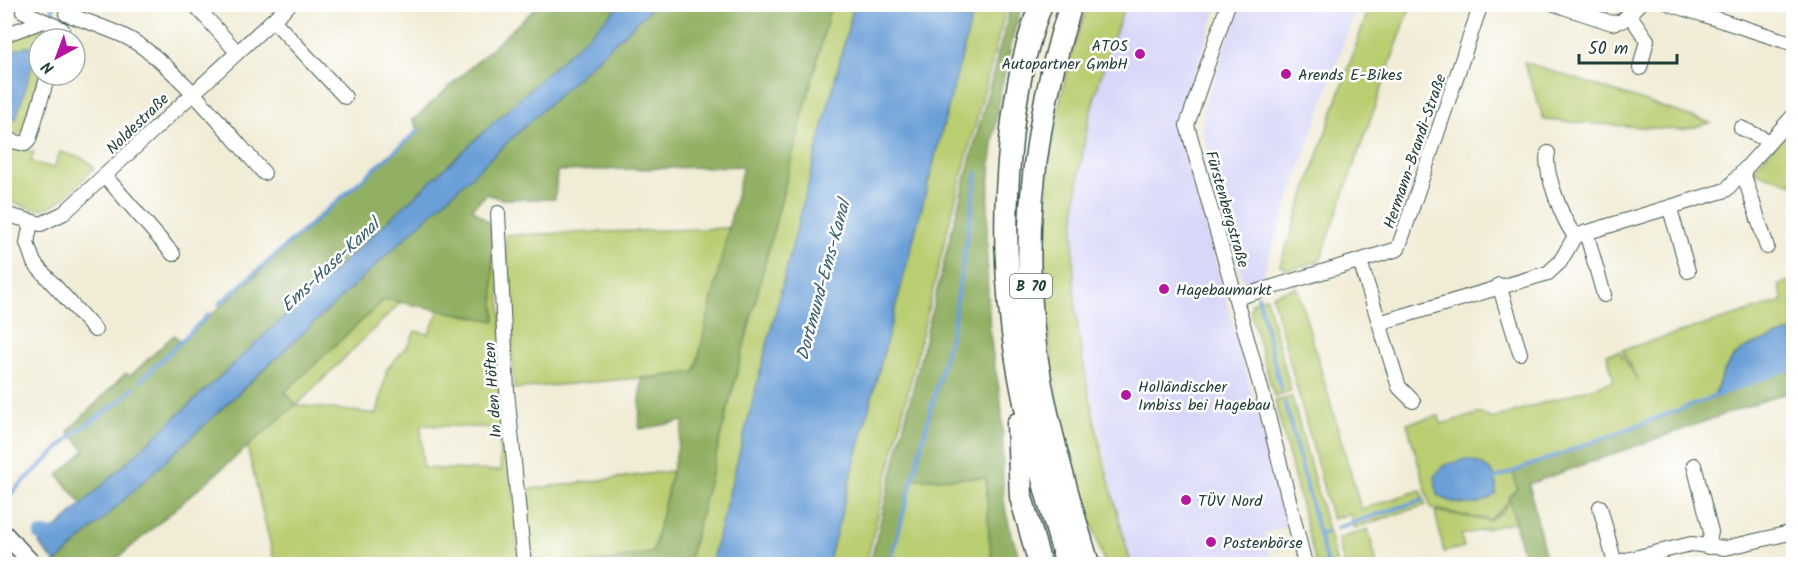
<svg xmlns="http://www.w3.org/2000/svg" width="1798" height="569" viewBox="0 0 1798 569" font-family="Kalam,sans-serif">
<rect width="100%" height="100%" fill="#fff"/>
<filter id="ink" filterUnits="userSpaceOnUse"><feTurbulence type="fractalNoise" baseFrequency=".0167" numOctaves="2"/><feDisplacementMap in="SourceGraphic" scale="12" xChannelSelector="R" yChannelSelector="G"/><feConvolveMatrix kernelMatrix="1 2 1 2 8 2 1 2 1" color-interpolation-filters="sRGB"/></filter>
<filter id="wash" filterUnits="userSpaceOnUse"><feTurbulence type="fractalNoise" baseFrequency=".008" numOctaves="4" result="noise"/><feDisplacementMap in="SourceGraphic" scale="24" xChannelSelector="R" yChannelSelector="G"/><feGaussianBlur stdDeviation="1.35" result="paint"/><feColorMatrix in="noise" values="0 0 0 0 0 0 0 0 0 0 0 0 0 0 0 0 0 1.4 0 .05"/><feComposite in="paint" operator="in"/></filter>
<g filter="url(#wash)">
<rect width="100%" height="100%" fill="#f1ecd6"/>
<path fill="#d8d7f8" d="M1125 5H1218L1178 123 1288 526 1265 533 1272 564H1131L1124 539 1085 367 1075 302 1074 261 1075 216 1084 144 1099 82Z
M1239 5H1357L1260 283 1253 285 1243 280 1202 131 1204 107Z"/>
<path fill="#b9cd71" stroke="#6c8552" stroke-width="1.5" fill-rule="evenodd" d="M831 5H854L711 564H688Z
M975 5H1007L948 228 866 564H828Z
M1088 5H1125C1110 50 1092 96 1084 144 1075 195 1071 251 1075 302 1083 386 1109 483 1131 564H1105C1089 516 1072 467 1061 416 1033 280 1039 135 1088 5Z
M1370 5H1411L1320 261 1289 270 1280 265Z
M41 27 53 32 51 39H39L40 75 24 131 15 136 5 135V119L8 120 7 52H5V39Z
M1524 62 1711 123 1682 130 1544 120Z
M1793 126V184L1752 171Z
M5 146 34 152 31 162 54 168 60 152 85 159 94 168C79 182 59 210 37 209 25 208 16 201 5 201Z
M491 225 495 230 519 564H275L247 446 296 405 284 392 385 299 401 302 297 405 377 414 387 369 409 344 415 331 429 334 439 310 495 321ZM421 425 498 428 501 471 423 468Z
M729 228 695 373 514 389 505 235Z
M1793 280V331C1746 348 1731 344 1714 396L1514 472 1517 488 1502 509 1490 519 1470 517 1431 508 1407 423 1439 416 1441 424 1481 413 1491 419 1614 381 1607 354 1619 351 1639 382 1622 350 1783 301 1779 285Z
M1297 287 1361 509 1421 490 1426 505 1354 528 1350 514 1332 519 1272 295Z
M1266 297 1291 391 1274 396 1250 311 1252 303Z
M1292 397 1337 564H1316L1275 401Z
M672 471 653 553 589 564H530L523 490Z
M987 478 989 537 993 564H890L912 479Z
M1510 499 1515 522 1461 535 1464 547 1444 552 1435 511 1489 521 1503 511Z
M1368 529 1377 564H1344L1338 539Z"/>
<path fill="#92b063" stroke="#58764c" stroke-width="1.5" d="M539 5H622L82 504 58 475 85 450 68 431 126 373 130 376 174 335 181 342 418 130 413 120Z
M655 5H831L688 564H589L653 552 684 421 639 429 641 379 695 372 743 166 557 171 555 199H502L487 194 472 208 491 225 495 321 385 299 285 392 296 405 111 564H58L56 563Z
M1011 5H1022C989 110 982 220 990 330 991 354 998 378 1001 402 1005 437 1000 473 1005 507 1008 526 1016 546 1021 564H993L989 537 986 478 912 479 890 564H870L952 229Z
M1793 367V390L1529 484 1547 564H1525L1509 497 1517 488 1513 472Z"/>
<path fill="#6b9fd7" stroke="#456e86" stroke-width="1.5" d="M622 4 655 5 56 563 39 544Z
M854 5H975L828 564H711Z
M30 46 36 47 35 56 16 119H5V52Z
M1793 331V367L1714 396C1731 344 1746 348 1793 331Z
M1466 459C1486 464 1499 472 1496 494 1479 509 1456 506 1437 495L1435 476 1443 466Z"/>
<g fill="none" stroke-linecap="round" stroke-linejoin="round">
<path stroke="#6b9fd7" stroke-width="4" d="M52 11 54 4
M42 39 46 33
M36 47 39 43
M1258 296 1281 390
M219 304 419 130
M140 381 209 314
M1285 403 1319 534
M1493 479 1794 367
M5 499 76 432 119 402 134 387
M1337 528 1422 500
M890 564 953 325 977 173
M1327 564 1319 534 1327 532"/>
<path stroke="#6b9fd7" stroke-width="14" d="M41 535 65 536"/>
</g>
</g>
<g filter="url(#ink)">
<g fill="none" stroke-linecap="round" stroke-linejoin="round">
<defs>
<path id="minor" d="M24 4 23 11 62 29
M194 4 237 52
M1228 4 1187 125 1262 392 1305 564
M1554 4 1612 23 1622 21 1639 4
M1670 4 1794 44
M66 14C86 21 107 28 126 37 170 59 230 135 264 173
M1629 14 1647 40 1640 68
M273 20 345 97
M4 35 44 21
M1741 128 1769 141
M4 139 25 144 29 140 48 75
M1548 153C1543 170 1563 221 1575 236
M1743 172 1767 247
M105 176 173 254
M1670 209 1688 271
M498 213 507 391 524 564
M4 214 41 224 64 213 290 4
M31 222 27 243 34 263 95 330
M1586 232 1604 295
M1360 261 1399 387 1413 401
M1499 285 1520 353
M1236 298 1398 249 1481 4
M1379 323 1548 273 1560 262 1575 236 1726 190 1794 115
M1694 465 1711 532 1708 547
M1600 507 1615 564
M1614 563 1691 544 1725 548 1794 532"/>
<path id="tertiary" d="M4 533 33 564"/>
<path id="trunk" d="M1041 4C1023 52 1014 101 1010 151 995 304 1025 420 1067 564
M1071 4C1032 127 1017 257 1041 385 1053 446 1070 505 1088 564
M1018 424 1021 497 1040 564"/>
</defs>
<use href="#minor" stroke="#3e574c" stroke-width="16"/>
<use href="#tertiary" stroke="#3e574c" stroke-width="19"/>
<use href="#trunk" stroke="#3e574c" stroke-width="25"/>
<use href="#minor" stroke="#fff" stroke-width="14"/>
<use href="#tertiary" stroke="#fff" stroke-width="16"/>
<use href="#trunk" stroke="#fff" stroke-width="22"/>
</g>
</g>
<g fill="#b5179e" stroke="#fff" stroke-width="2">
<circle cx="1140" cy="54" r="6"/>
<circle cx="1286" cy="74" r="6"/>
<circle cx="1164" cy="289" r="6"/>
<circle cx="1126" cy="395" r="6"/>
<circle cx="1186" cy="500" r="6"/>
<circle cx="1211" cy="542" r="6"/>
</g>
<g text-anchor="middle" stroke-width="5" stroke-linejoin="round" paint-order="stroke">
<rect fill="#fff" stroke="#627771" stroke-width="1.5" x="1010" y="274" width="42" height="24" rx="4.5"/>
<g font-size="15" font-weight="bold" fill="#1f3d34">
<text x="1031" y="291">B 70</text>
</g>
<g font-size="16" fill="#1f3d34" stroke="#fff" text-anchor="start">
<text x="1128" y="51" text-anchor="end">ATOS<tspan x="1128" dy="18">Autopartner GmbH</tspan></text>
<text x="1298" y="80">Arends E-Bikes</text>
<text x="1176" y="295">Hagebaumarkt</text>
<text x="1138" y="392">Holländischer<tspan x="1138" dy="18">Imbiss bei Hagebau</tspan></text>
<text x="1198" y="506">TÜV Nord</text>
<text x="1223" y="548">Postenbörse</text>
</g>
<g font-size="16" fill="#1f3d34" stroke="#fff">
<text transform="translate(137 123) rotate(-44)" y="6">Noldestraße</text>
<text transform="translate(1414 151) rotate(-71)" y="6">Hermann-Brandi-Straße</text>
<text transform="translate(1228 209) rotate(74)" y="6">Fürstenbergstraße</text>
<text transform="translate(492 390) rotate(-94)" y="6">In den Höften</text>
</g>
<g font-size="18" font-style="italic" fill="#3a5f6d" stroke="#fff">
<text transform="translate(330 265) rotate(-43)" y="6">Ems-Hase-Kanal</text>
<text transform="translate(823 280) rotate(-75)" y="6">Dortmund-Ems-Kanal</text>
</g>
</g>
<rect width="1798" height="569" fill="none" stroke="#fff" stroke-width="24"/>
<g transform="translate(57 57) rotate(221)"><circle r="28" fill="#ffffff" stroke="#a5b1ae" stroke-width="1.5"/>
<path d="M0-4.5L10 22L0 15L-10 22Z" fill="#b5179e"/>
<text y="-9" font-size="16" font-weight="bold" text-anchor="middle" fill="#1f3d34">N</text>
</g>
<path d="M1579 54v9h98v-9" fill="none" stroke="#1f3d34" stroke-width="3"/>
<text x="1588" y="54" font-size="18" fill="#1f3d34" stroke="#ffffff" stroke-width="4.5" paint-order="stroke">50 m</text>
</svg>
